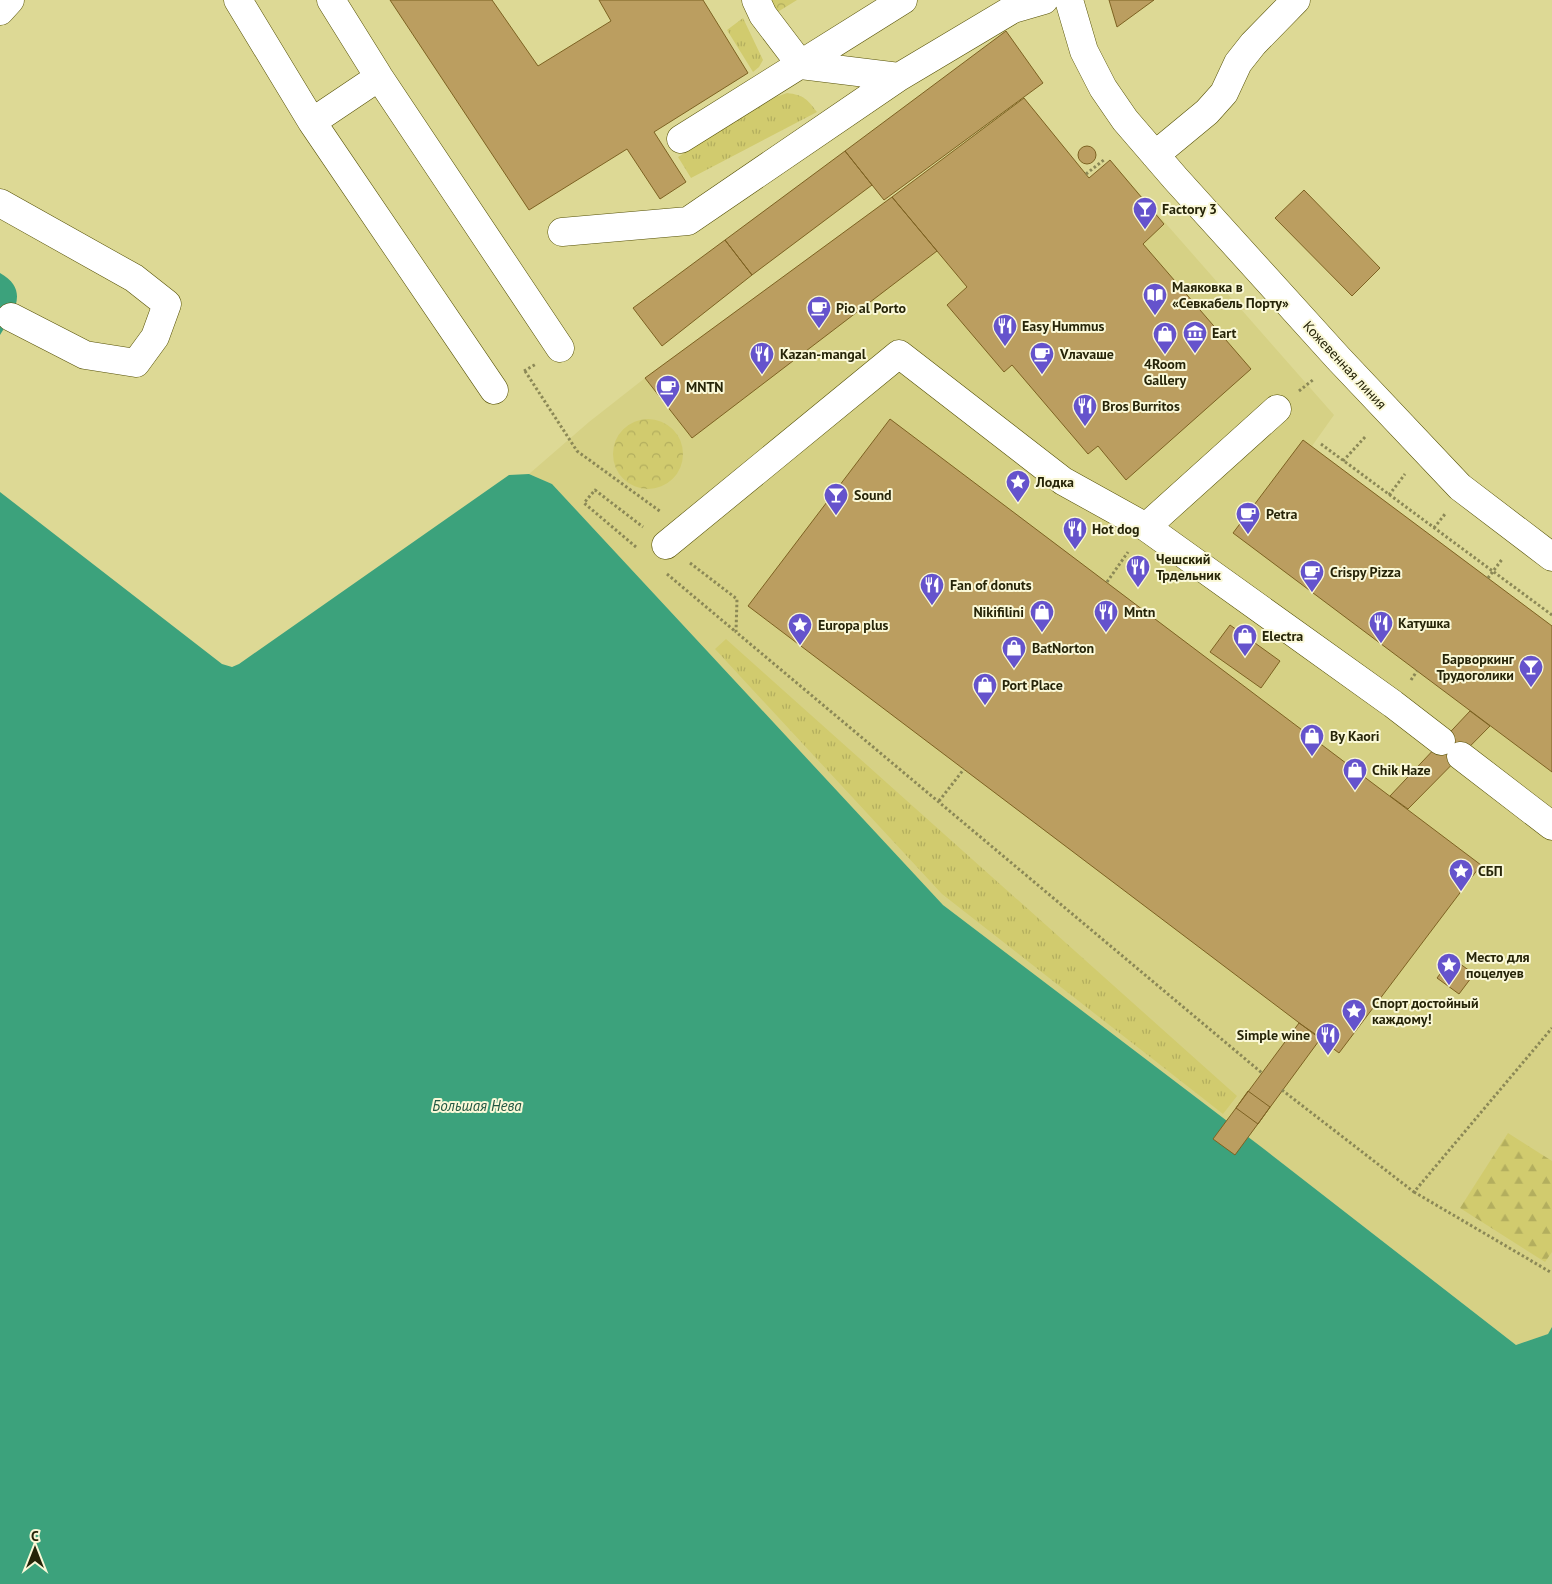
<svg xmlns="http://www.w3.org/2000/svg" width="1552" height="1584" viewBox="0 0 1552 1584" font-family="'PT Sans',sans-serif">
<defs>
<pattern id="grass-tufts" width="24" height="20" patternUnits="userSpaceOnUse" patternTransform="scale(1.25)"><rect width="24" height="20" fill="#d1cb6e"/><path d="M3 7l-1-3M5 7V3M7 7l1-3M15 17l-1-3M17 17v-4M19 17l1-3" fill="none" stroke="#b3ae5e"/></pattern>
<pattern id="forest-firs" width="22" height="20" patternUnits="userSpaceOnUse" patternTransform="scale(1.25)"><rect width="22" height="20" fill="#d1cb6e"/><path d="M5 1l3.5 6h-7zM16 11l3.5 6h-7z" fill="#b3ae5e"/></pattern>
<pattern id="park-crowns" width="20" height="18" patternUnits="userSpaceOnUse" patternTransform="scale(1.25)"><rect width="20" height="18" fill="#d1cb6e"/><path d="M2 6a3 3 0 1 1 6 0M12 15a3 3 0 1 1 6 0" fill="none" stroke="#b3ae5e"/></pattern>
</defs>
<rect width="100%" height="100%" fill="#ddd995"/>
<path fill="#d6d185" d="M1024 98 1089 178 1110 160 1334 415 1312 446 1552 626V1327L1548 1334 1516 1345 1264 1149 943 905 552 484 529 474 589 422 645 378 892 197Z"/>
<path fill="url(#grass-tufts)" d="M743 18 763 60 759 67 753 72 727 30Z
M787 93C804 95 807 99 817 112L691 178 678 157 776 97Z
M726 639 1237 1096 1223 1114 942 894 715 649Z"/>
<path fill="url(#forest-firs)" d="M1508 1133 1552 1161V1252L1545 1262 1460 1208Z"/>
<path fill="url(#park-crowns)" d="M770 0H797L776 13Z
M613 454a35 35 0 1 1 70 0a35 35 0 1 1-70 0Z"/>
<path fill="#3ca27c" d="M0 273C30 290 14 312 0 335Z
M529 474 552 484 943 905 1264 1149 1516 1345 1548 1334 1552 1327V1584H0V492L222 664 232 667 239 664 509 475Z"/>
<path fill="#bb9e60" stroke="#7d6222" d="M390 0H492L538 66 611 21 599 0H703L748 73 654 132 686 182 660 199 627 149 529 210Z
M1109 0H1154L1117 27Z
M1006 31 1043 83 884 200 845 151Z
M1024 98 1089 178 1110 160 1164 224 1143 244 1251 369 1126 480 1098 446 1088 454 1012 365 1004 372 947 305 967 287 892 197Z
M1078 155a9 9 0 1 1 18 0a9 9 0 1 1-18 0Z
M845 151 872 185 752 275 725 240Z
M1304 190 1380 268 1352 296 1275 218Z
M892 197 937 251 692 438 645 378Z
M725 240 752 275 662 346 633 308Z
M890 419 1481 865 1339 1053 748 606Z
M1303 440 1552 626V772L1233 533Z
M1230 625 1280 661 1261 688 1210 652Z
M1470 711 1490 726 1408 809 1390 796Z
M1452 958 1474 974 1459 994 1437 978Z
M1299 1023 1321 1038 1235 1155 1213 1139Z
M1248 1091 1270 1107 1258 1124 1236 1108Z"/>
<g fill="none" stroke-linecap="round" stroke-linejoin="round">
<defs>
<path id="minor" d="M238 0 312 122 494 390
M331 0 379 77 560 348
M756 0 763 15 801 65 899 77
M1069 0 1084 51 1103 88 1125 120 1175 178 1338 358 1460 487 1552 557
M0 11 10 0
M312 122 379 77
M681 139 903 0
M1155 155 1207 112 1224 93 1238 63 1253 44 1296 0
M0 203 134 278 167 304 155 337 136 363 85 355 11 317
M562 232 688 221 899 77 1013 9 1044 0
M1277 409 1146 527 1393 704 1441 741
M666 545 899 354 1063 481 1146 527
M1461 756 1552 826"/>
</defs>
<use href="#minor" stroke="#555005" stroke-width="29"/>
<path stroke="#8b8856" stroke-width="3" stroke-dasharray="2.5 2.5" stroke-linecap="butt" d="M1086 174 1105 159
M524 371 536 364
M525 371 577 451 661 512
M1299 391 1314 379
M1321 444 1552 615
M1343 461 1366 436
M1389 495 1405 474
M1434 528 1445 514
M636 547 584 503 595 490 643 527
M690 563 737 599 736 632 1262 1073
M667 574 736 632
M1488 578 1503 558
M1107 582 1128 552
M1411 680 1417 671
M939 801 964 769
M1282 1090 1414 1192 1552 1028
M1414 1192 1552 1273"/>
<use href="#minor" stroke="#fff" stroke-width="28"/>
</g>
<defs>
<symbol id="bar-pin" viewBox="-11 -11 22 30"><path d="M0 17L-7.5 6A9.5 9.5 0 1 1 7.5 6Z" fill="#6553cc" stroke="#faf8d7"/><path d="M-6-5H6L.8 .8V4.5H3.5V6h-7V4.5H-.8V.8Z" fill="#fff"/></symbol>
<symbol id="library-pin" viewBox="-11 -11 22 30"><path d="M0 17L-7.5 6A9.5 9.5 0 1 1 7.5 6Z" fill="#6553cc" stroke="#faf8d7"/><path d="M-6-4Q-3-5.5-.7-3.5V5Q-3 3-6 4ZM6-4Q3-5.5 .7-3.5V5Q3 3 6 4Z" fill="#fff"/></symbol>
<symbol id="cafe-pin" viewBox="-11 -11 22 30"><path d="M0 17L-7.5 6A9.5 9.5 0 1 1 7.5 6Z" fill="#6553cc" stroke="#faf8d7"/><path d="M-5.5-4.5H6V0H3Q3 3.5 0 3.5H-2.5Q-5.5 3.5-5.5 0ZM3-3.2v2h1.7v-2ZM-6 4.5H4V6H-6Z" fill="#fff"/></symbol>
<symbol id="restaurant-pin" viewBox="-11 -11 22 30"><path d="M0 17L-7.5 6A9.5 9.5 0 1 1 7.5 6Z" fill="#6553cc" stroke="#faf8d7"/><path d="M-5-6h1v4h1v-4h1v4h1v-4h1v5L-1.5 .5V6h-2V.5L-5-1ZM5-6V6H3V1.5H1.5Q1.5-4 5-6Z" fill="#fff"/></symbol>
<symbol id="museum-pin" viewBox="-11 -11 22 30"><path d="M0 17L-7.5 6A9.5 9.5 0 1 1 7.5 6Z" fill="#6553cc" stroke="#faf8d7"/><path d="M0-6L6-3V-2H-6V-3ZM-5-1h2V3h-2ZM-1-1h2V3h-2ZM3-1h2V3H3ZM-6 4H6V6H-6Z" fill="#fff"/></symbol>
<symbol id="shop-pin" viewBox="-11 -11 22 30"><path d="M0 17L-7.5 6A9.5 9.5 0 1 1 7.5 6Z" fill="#6553cc" stroke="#faf8d7"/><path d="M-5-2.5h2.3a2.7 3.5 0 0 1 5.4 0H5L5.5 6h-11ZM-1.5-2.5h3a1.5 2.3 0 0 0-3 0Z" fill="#fff"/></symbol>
<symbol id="sight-pin" viewBox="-11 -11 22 30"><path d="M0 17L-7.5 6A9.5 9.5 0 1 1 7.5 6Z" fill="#6553cc" stroke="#faf8d7"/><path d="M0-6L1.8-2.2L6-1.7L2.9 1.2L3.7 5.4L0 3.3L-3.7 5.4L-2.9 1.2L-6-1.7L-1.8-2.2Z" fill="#fff"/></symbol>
</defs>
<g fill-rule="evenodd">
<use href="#bar-pin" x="1131" y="195" width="28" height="38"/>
<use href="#library-pin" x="1141" y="281" width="28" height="38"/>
<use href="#cafe-pin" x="805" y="294" width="28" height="38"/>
<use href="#restaurant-pin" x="991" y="312" width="28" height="38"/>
<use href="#museum-pin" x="1181" y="319" width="28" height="38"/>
<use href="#shop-pin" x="1151" y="320" width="28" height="38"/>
<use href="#restaurant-pin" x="748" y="340" width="28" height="38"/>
<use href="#cafe-pin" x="1028" y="340" width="28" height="38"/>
<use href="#cafe-pin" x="654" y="373" width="28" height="38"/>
<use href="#restaurant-pin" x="1071" y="392" width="28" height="38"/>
<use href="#sight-pin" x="1004" y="468" width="28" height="38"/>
<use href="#bar-pin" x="822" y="481" width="28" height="38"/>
<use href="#cafe-pin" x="1234" y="500" width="28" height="38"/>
<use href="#restaurant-pin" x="1061" y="515" width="28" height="38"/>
<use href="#restaurant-pin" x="1124" y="553" width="28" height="38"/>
<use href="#cafe-pin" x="1298" y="558" width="28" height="38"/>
<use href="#restaurant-pin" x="918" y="571" width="28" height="38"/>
<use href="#shop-pin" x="1028" y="598" width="28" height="38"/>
<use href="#restaurant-pin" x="1092" y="598" width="28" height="38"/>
<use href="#restaurant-pin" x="1367" y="609" width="28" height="38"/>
<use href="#sight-pin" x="786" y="611" width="28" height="38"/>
<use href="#shop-pin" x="1231" y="622" width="28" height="38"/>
<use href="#shop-pin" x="1000" y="634" width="28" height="38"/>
<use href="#bar-pin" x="1517" y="653" width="28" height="38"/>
<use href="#shop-pin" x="971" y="671" width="28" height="38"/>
<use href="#shop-pin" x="1298" y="722" width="28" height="38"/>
<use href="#shop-pin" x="1341" y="756" width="28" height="38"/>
<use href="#sight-pin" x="1447" y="857" width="28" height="38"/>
<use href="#sight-pin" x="1435" y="951" width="28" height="38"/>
<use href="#sight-pin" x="1340" y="997" width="28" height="38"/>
<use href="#restaurant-pin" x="1314" y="1021" width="28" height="38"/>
</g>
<g text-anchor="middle" stroke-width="4" stroke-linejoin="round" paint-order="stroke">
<g font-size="14" font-weight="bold" fill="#262408" stroke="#faf8d7" text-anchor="start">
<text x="1162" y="214">Factory 3</text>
<text x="1172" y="292">Маяковка в<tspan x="1172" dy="16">«Севкабель Порту»</tspan></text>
<text x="836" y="313">Pio al Porto</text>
<text x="1022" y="331">Easy Hummus</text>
<text x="1212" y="338">Eart</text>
<text x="780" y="359">Kazan-mangal</text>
<text x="1060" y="359">Vлаvаше</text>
<text x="1165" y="369" text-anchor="middle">4Room<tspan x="1165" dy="16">Gallery</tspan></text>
<text x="686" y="392">MNTN</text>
<text x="1102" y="411">Bros Burritos</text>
<text x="1036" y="487">Лодка</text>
<text x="854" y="500">Sound</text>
<text x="1266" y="519">Petra</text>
<text x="1092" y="534">Hot dog</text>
<text x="1156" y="564">Чешский<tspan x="1156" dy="16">Трдельник</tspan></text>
<text x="1330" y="577">Crispy Pizza</text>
<text x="950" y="590">Fan of donuts</text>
<text x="1024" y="617" text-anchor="end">Nikifilini</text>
<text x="1124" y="617">Mntn</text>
<text x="1398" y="628">Катушка</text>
<text x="818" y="630">Europa plus</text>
<text x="1262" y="641">Electra</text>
<text x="1032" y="653">BatNorton</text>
<text x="1514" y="664" text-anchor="end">Барворкинг<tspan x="1514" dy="16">Трудоголики</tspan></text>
<text x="1002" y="690">Port Place</text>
<text x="1330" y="741">By Kaori</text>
<text x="1372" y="775">Chik Haze</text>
<text x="1478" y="876">СБП</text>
<text x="1466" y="962">Место для<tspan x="1466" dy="16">поцелуев</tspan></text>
<text x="1372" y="1008">Спорт достойный<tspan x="1372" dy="16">каждому!</tspan></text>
<text x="1310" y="1040" text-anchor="end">Simple wine</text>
</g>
<g font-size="14" fill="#262408" stroke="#faf8d7">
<text transform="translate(1345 365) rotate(47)" y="5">Кожевенная линия</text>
</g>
<g font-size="15" font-style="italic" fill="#225843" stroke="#faf8d7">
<text x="477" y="1111">Большая Нева</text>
</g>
</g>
<g transform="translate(35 1549)" stroke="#faf8d7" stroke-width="4" paint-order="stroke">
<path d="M0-4L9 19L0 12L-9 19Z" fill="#262408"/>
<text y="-8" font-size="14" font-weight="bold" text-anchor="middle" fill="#262408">С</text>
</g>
</svg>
